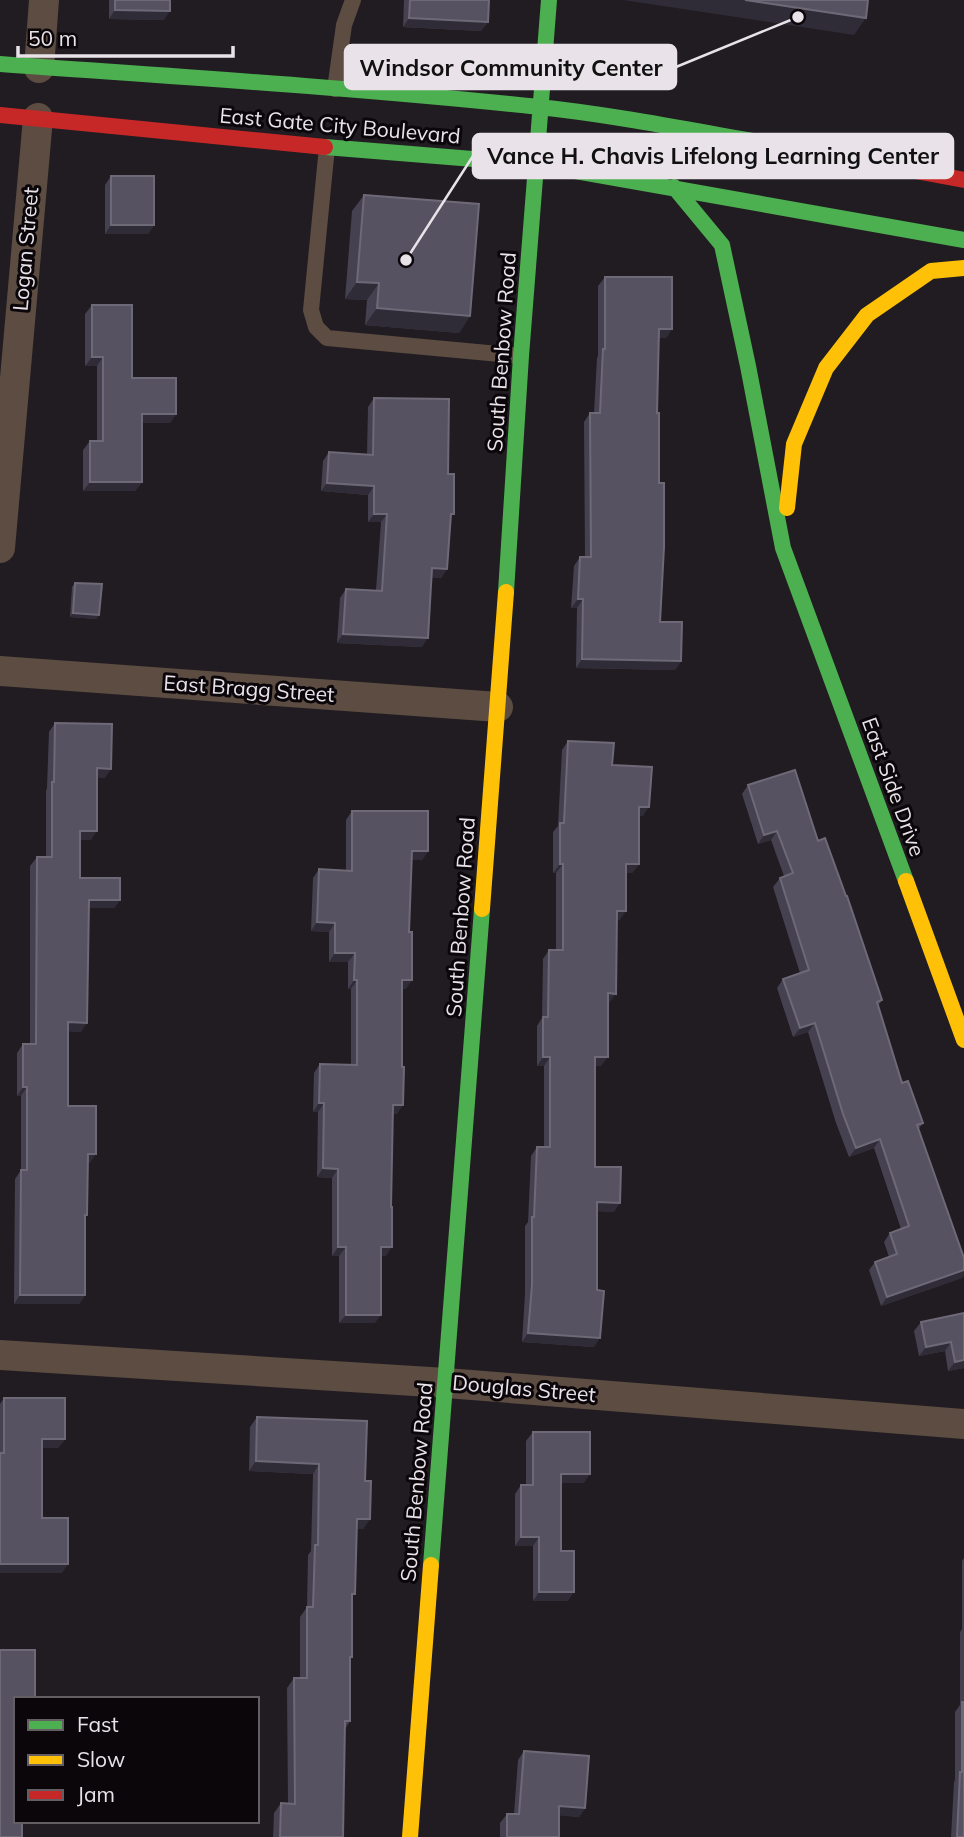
<svg xmlns="http://www.w3.org/2000/svg" width="964" height="1837" viewBox="0 0 964 1837" font-family="Mulish,sans-serif">
<rect width="100%" height="100%" fill="#211c21"/>
<g fill="none" stroke-linecap="round" stroke-linejoin="round">
<path stroke="#5c4c41" stroke-width="16" d="M335 89 344 25 353 0
M327 147 311 310 316 327 327 338 521 356"/>
<path stroke="#5c4c41" stroke-width="30" d="M39 68 44 0
M0 548 38 118
M0 671 498 707
M0 1355 446 1383 964 1424"/>
<path stroke="#4caf50" stroke-width="16" d="M0 64C180 77 360 88 539 107 614 115 689 130 764 143
M325 147 536 164 964 240
M674 187 722 245 748 366 783 548 906 881
M506 592 521 356 549 0
M431 1565 482 909"/>
<path stroke="#ffc107" stroke-width="16" d="M787 508 794 444 826 368 867 315 931 271 964 268
M906 881 964 1040
M482 909 506 592
M410 1837 431 1565"/>
<path stroke="#c62828" stroke-width="16" d="M0 115 325 147
M764 143 964 180"/>
</g>
<path fill="#454151" d="M109 0H170L164 20 109 19Z
M404 0H489L488 22 481 31 403 27Z
M111 176 154 225 148 234H105V185Z
M364 195 470 316 459 333 365 325 367 300 345 299 352 211Z
M605 277 672 329 666 338H659L657 413 660 622 681 661 675 670 576 668 577 608H571L574 566 580 557H585L584 422 590 413H594L597 358 598 356V286Z
M92 305 132 378 176 414 170 423H142V482L135 491H83V450L90 441H97V366H85V314Z
M374 398 448 474 450 520 447 569 441 578 431 577 422 647 337 643 340 598 346 589 376 590 381 522H368V495L321 491 323 461 329 452 367 455 368 407Z
M75 583 99 615 96 619 70 617 72 587Z
M55 723 105 778 97 777 91 840H80V878L120 900 114 908H88L81 1032 68 1031V1106L90 1163H88L85 1217V1295L79 1304H14L15 1179 21 1170V1096H17V1053L23 1044H30V866L37 857H46V791L47 788 49 732Z
M568 741 612 765 643 816H639V864L632 873H626L620 920H617L609 1003H608L601 1066H595V1167L614 1212 597 1211 594 1347 522 1342 525 1294V1226L528 1222 531 1156 537 1147H544V1066H537V1026L542 1018 543 959 549 950H556V873H553V832L558 826 562 750Z
M748 785 818 841 882 1000 878 1006 902 1083 923 1123 918 1130 964 1258V1275L962 1278 881 1306 869 1270 875 1262 889 1257 884 1242 890 1233 901 1229 874 1148 849 1157 836 1123 808 1032 793 1037 777 988 783 979 800 973 773 887 780 878 784 876 771 840 758 844 742 794Z
M352 811 428 851 422 860H412L406 989H402L397 1114H392L386 1256H381L375 1323H339V1256H332V1178L317 1177 318 1112H313L314 1073 320 1064 351 1065V989H348V962H329V932L311 931 313 878 319 869 346 870V820Z
M964 1313V1368L948 1371 945 1351 919 1356 914 1331 921 1322Z
M4 1398 65 1439 58 1448H42V1518L62 1573H0V1404Z
M257 1417 365 1481 370 1519 363 1529H356L352 1597V1657L350 1660V1721L345 1729 343 1837H273L274 1813 281 1803H288L287 1688 294 1678H300V1617L307 1607 308 1555 311 1551 313 1474 249 1471 250 1427Z
M533 1432 584 1483H561V1551L568 1601H533V1546H515V1494L521 1485H526V1441Z
M964 1558V1837H951L954 1782 955 1780V1712L960 1705V1632L962 1629V1561Z
M524 1751 585 1808 579 1817 559 1815V1837H500V1823L507 1814H514L518 1760Z"/>
<path fill="#2f2b37" d="M623 0H745L866 18 854 35Z
M115 10 170 11 164 20 109 19Z
M409 18 488 22 481 31 403 27Z
M111 225H154L148 234H105Z
M357 282 379 283 367 300 345 299Z
M377 308 470 316 459 333 365 325Z
M659 329H672L666 338H653Z
M92 357H103L97 366H85Z
M142 414H176L170 423H135Z
M90 482H142L135 491H83Z
M327 483 374 486 368 495 321 491Z
M374 514H387L381 522H368Z
M432 568 447 569 441 578 426 577Z
M578 599H583L577 608H571Z
M73 613 99 615 96 619 70 617Z
M343 634 428 638 422 647 337 643Z
M582 659 681 661 675 670 576 668Z
M97 768 111 769 105 778 91 777Z
M639 807H649L643 816H632Z
M80 831H97L91 840H73Z
M777 831 771 840 758 844 764 835Z
M412 851H428L422 860H406Z
M560 864H563L556 873H553Z
M626 864H639L632 873H620Z
M89 900H120L114 908H82Z
M617 911H626L620 920H611Z
M317 922 335 923 329 932 311 931Z
M335 953H355L348 962H329Z
M354 980H357L351 989H348Z
M402 980H412L406 989H396Z
M608 993 616 994 609 1003 601 1002Z
M68 1022 87 1023 81 1032 62 1031Z
M815 1023 808 1032 793 1037 800 1028Z
M543 1057H550L544 1066H537Z
M595 1057H608L601 1066H589Z
M23 1087H27L21 1096H17Z
M319 1103H324L318 1112H313Z
M393 1105H403L397 1114H386Z
M880 1139 874 1148 849 1157 856 1148Z
M88 1154H96L90 1163H82Z
M323 1168 338 1169 332 1178 317 1177Z
M597 1202 620 1203 614 1212 591 1211Z
M338 1247H346L339 1256H332Z
M381 1247H392L386 1256H375Z
M964 1270V1275L962 1278 881 1306 887 1297Z
M20 1295H85L79 1304H14Z
M346 1315H381L375 1323H339Z
M528 1333 600 1338 594 1347 522 1342Z
M951 1342 945 1351 919 1356 926 1347Z
M964 1360V1368L948 1371 955 1362Z
M42 1439H65L58 1448H35Z
M256 1461 319 1464 313 1474 249 1471Z
M561 1474H590L584 1483H555Z
M357 1519H370L363 1529H350Z
M521 1537H539L533 1546H515Z
M0 1564H68L62 1573H0Z
M539 1592H574L568 1601H533Z
M559 1806 585 1808 579 1817 553 1815Z"/>
<path fill="#575262" stroke="#6e6977" stroke-width="2" d="M115 0H170V11L115 10Z
M410 0H489L488 22 409 18Z
M745 0H868L866 18Z
M111 176H154V225H111Z
M364 195 479 204 470 316 377 308 379 283 357 282Z
M605 277H672V329H659L657 413H659V483H664V547L660 622H682L681 661 582 659 583 599H578L580 557H591L590 413H600L603 349H605Z
M92 305H132V378H176V414H142V482H90V441H103V357H92Z
M374 398 449 399 448 474H454V514H451L447 569 432 568 428 638 343 634 346 589 382 591 387 514H374V486L327 483 329 452 373 455Z
M75 583 102 584 99 615 73 613Z
M55 723 112 724 111 769 97 768V831H80V878H120V900H89L87 1023 68 1022V1106H96V1154H88L87 1215H85V1295H20L21 1170H27V1087H23V1044H36L37 857H52V782H54Z
M568 741 614 743 612 765 652 767 649 807H639V864H626V911H617L616 994 608 993V1057H595V1167H621L620 1203 597 1202V1290L604 1291 600 1338 528 1333 532 1285V1217H534L537 1147H550V1057H543V1017H548L549 950H563V864H560V823H564Z
M795 770 818 841 825 838 846 896H847L882 1000 877 1002 902 1083 908 1081 923 1123 917 1125 964 1258V1270L887 1297 875 1262 897 1254 890 1233 909 1226 880 1139 856 1148 843 1114 815 1023 800 1028 783 979 809 970 780 878 793 873 777 831 764 835 748 785Z
M352 811H428V851H412L409 932H412V980H402V1067H404L403 1105H393L391 1207H392V1247H381V1315H346V1247H338V1169L323 1168 324 1103H319L320 1064 357 1065V980H354L355 953H335V923L317 922 319 869 352 871Z
M964 1313V1360L955 1362 951 1342 926 1347 921 1322Z
M4 1398H65V1439H42V1518H68V1564H0V1453H4Z
M257 1417 367 1421 365 1481H371L370 1519H357L355 1594H352V1657H350V1721H345L343 1837H280L281 1803 295 1804 294 1678H307V1607H313L315 1545H318L319 1464 256 1461Z
M533 1432H590V1474H561V1551H574V1592H539V1537H521V1485H533Z
M0 1650H35V1699H16V1821H22V1837H0Z
M962 1702H964V1837H957L960 1772H962Z
M524 1751 589 1756 585 1808 559 1806V1837H507V1814H519Z"/>
<g text-anchor="middle" stroke-width="6" stroke-linejoin="round" paint-order="stroke">
<g font-size="21" fill="#eae2e9" stroke="#0a060a">
<text transform="translate(340 126) rotate(5)" y="7">East Gate City Boulevard</text>
<text transform="translate(26 249) rotate(-85)" y="7">Logan Street</text>
<text transform="translate(502 352) rotate(-86)" y="7">South Benbow Road</text>
<text transform="translate(249 689) rotate(4)" y="7">East Bragg Street</text>
<text transform="translate(893 787) rotate(70)" y="7">East Side Drive</text>
<text transform="translate(461 917) rotate(-86)" y="7">South Benbow Road</text>
<text transform="translate(524 1389) rotate(5)" y="7">Douglas Street</text>
<text transform="translate(417 1482) rotate(-85)" y="7">South Benbow Road</text>
</g>
</g>
<path fill="none" stroke="#eae2e9" stroke-width="2.5" d="M798 17L676 67M406 260L473 156"/>
<g fill="#eae2e9" stroke="#0a060a" stroke-width="2.5">
<circle cx="798" cy="17" r="7"/>
<circle cx="406" cy="260" r="7"/>
</g>
<g fill="#eae2e9" stroke="#eae2e9" stroke-width="2.5">
<rect x="345" y="45" width="331" height="44" rx="7"/>
<rect x="473" y="134" width="480" height="44" rx="7"/>
</g>
<g font-size="23" text-anchor="middle" font-weight="bold" fill="#111">
<text x="511" y="76">Windsor Community Center</text>
<text x="713" y="164">Vance H. Chavis Lifelong Learning Center</text>
</g>
<rect x="14" y="1697" width="245" height="126" fill="#0a060a" stroke="#645e63" stroke-width="2"/>
<rect x="28" y="1720" width="35" height="10" fill="#4caf50" stroke="#645e63" stroke-width="2"/>
<text x="77" y="1732" font-size="21" fill="#eae2e9">Fast</text>
<rect x="28" y="1755" width="35" height="10" fill="#ffc107" stroke="#645e63" stroke-width="2"/>
<text x="77" y="1767" font-size="21" fill="#eae2e9">Slow</text>
<rect x="28" y="1790" width="35" height="10" fill="#c62828" stroke="#645e63" stroke-width="2"/>
<text x="77" y="1802" font-size="21" fill="#eae2e9">Jam</text>
<path d="M18 46v10h215v-10" fill="none" stroke="#eae2e9" stroke-width="3.5"/>
<text x="28" y="46" font-size="21" fill="#eae2e9" stroke="#0a060a" stroke-width="5" paint-order="stroke">50 m</text>
</svg>
